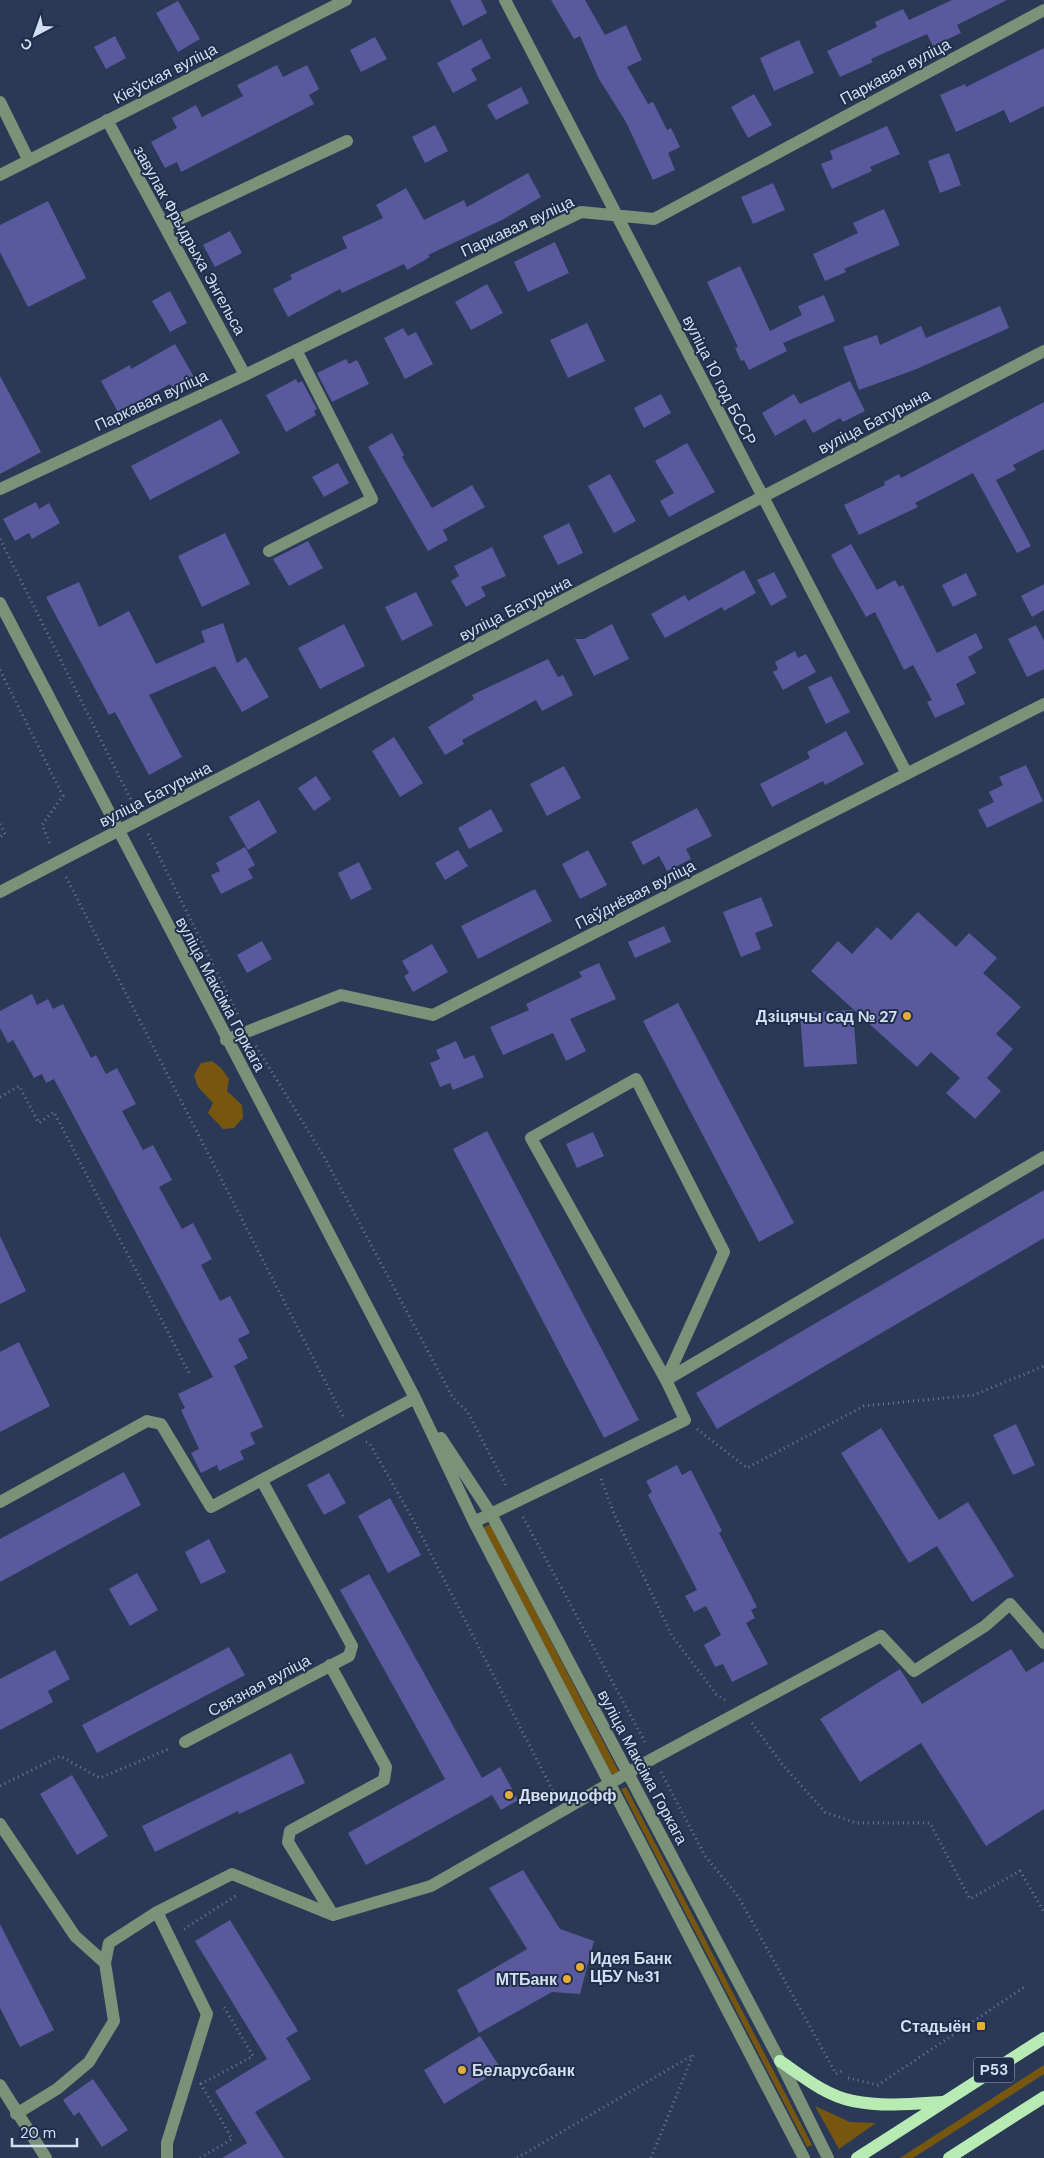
<svg xmlns="http://www.w3.org/2000/svg" width="1044" height="2158" viewBox="0 0 1044 2158" font-family="'DM Sans',sans-serif">
<rect width="100%" height="100%" fill="#293956"/>
<path fill="#775710" d="M212 1061 221 1068 229 1079 227 1091 242 1105 243 1118 234 1128 223 1129 208 1113 213 1103 198 1087 194 1075 201 1063Z
M490 1524 619 1772 612 1775 483 1528Z
M626 1787 812 2145 807 2147 621 1789Z
M1044 2065V2074L913 2158H900Z
M815 2106 850 2122 876 2123 839 2149Z"/>
<path fill="#5a599d" d="M450 0H481L487 13 463 26Z
M551 0H585L605 35 626 25 642 60 627 67 648 104 653 102 667 130 671 128 680 147 668 153 675 170 653 180 626 122 599 79 580 36 574 39Z
M952 0H1007L957 25 961 33 933 46 927 34 871 59 873 62 840 77 827 51 877 27 875 22 903 9 909 20Z
M178 1 200 39 178 52 156 13Z
M115 36 126 58 106 69 94 47Z
M375 37 387 59 361 72 350 50Z
M481 39 491 58 471 69 477 80 453 93 437 63Z
M799 40 814 73 774 91 760 58Z
M1044 48V106L1010 123 1004 110 956 132 940 95 965 84 966 87Z
M277 65 283 77 307 65 319 89 309 95 314 104 181 172 177 162 165 168 151 142 177 128 172 118 196 105 202 117 243 96 237 85Z
M521 87 529 103 496 120 487 105Z
M754 94 772 125 748 138 731 107Z
M435 125 448 151 425 163 412 137Z
M887 126 900 154 870 167 872 171 832 189 821 164 833 159 830 151Z
M949 153 961 185 940 193 928 161Z
M528 173 541 197 504 219 428 255 430 257 407 270 404 264 342 293 340 289 288 317 273 289 292 279 290 275 347 248 342 237 383 218 376 205 406 188 424 220 464 200 467 207Z
M773 183 785 210 753 224 741 197Z
M48 201 86 278 28 307 0 252V225Z
M884 209 900 245 844 269 846 272 825 281 813 254 858 233 853 223Z
M230 231 242 253 215 267 203 245Z
M555 242 569 273 528 292 514 262Z
M740 266 770 331 802 315 798 306 824 295 835 321 783 343 787 351 749 370 744 360 741 361 735 348 738 347 707 282Z
M487 284 503 313 471 330 455 302Z
M170 291 187 323 170 332 152 301Z
M1000 306 1009 328 914 370 859 390 843 347 877 335 880 345 921 326 926 338Z
M587 323 605 361 568 378 550 340Z
M403 328 408 336 416 332 433 364 405 379 384 338Z
M175 344 194 377 173 389 170 384 118 412 101 381 130 365 131 369Z
M346 359 349 364 357 360 369 384 332 402 317 373Z
M0 376 41 452 0 474Z
M296 379 298 383 302 381 317 409 314 411 316 415 286 432 266 395Z
M850 381 865 411 843 422 840 418 813 433 805 419 775 436 762 413 794 394 800 404Z
M661 394 671 413 644 428 634 408Z
M1044 402V449L1013 465 1016 470 996 480 1031 546 1017 553 973 473 915 503 918 507 859 535 844 505 885 485 884 482 899 474 901 478Z
M221 419 240 453 150 500 131 466Z
M392 433 404 455 402 457 432 508 472 485 485 507 443 530 448 540 428 551 368 447Z
M687 443 715 492 669 517 660 501 674 493 655 461Z
M338 463 349 483 324 497 312 477Z
M610 474 636 521 614 533 588 486Z
M36 502 39 509 49 503 60 523 32 539 29 533 15 541 3 519Z
M569 523 583 553 558 565 543 536Z
M225 533 250 584 202 607 178 556Z
M308 541 323 568 289 586 273 559Z
M851 544 877 590 895 580 899 587 903 585 937 653 976 633 983 648 968 657 976 673 956 684 965 704 935 718 927 702 932 700 913 665 904 670 875 612 866 617 831 555Z
M492 547 506 576 481 587 486 596 466 607 451 581 459 576 454 566Z
M744 570 756 593 724 611 722 607 665 638 651 614 685 595 688 601Z
M774 572 787 597 771 606 757 580Z
M966 573 977 595 953 607 942 585Z
M79 582 99 627 129 611 156 664 205 642 201 631 223 623 237 663 246 657 269 697 242 712 215 666 149 695 182 757 149 775 115 712 109 715 46 597Z
M1044 584V610L1032 617 1021 596Z
M416 592 433 625 402 641 385 607Z
M344 624 365 666 320 689 298 648Z
M612 624 629 659 594 676 575 639H584Z
M1036 625 1044 641V669L1027 677 1008 639Z
M795 651 798 658 806 654 816 672 783 690 773 672 778 669 775 662Z
M548 659 558 677 563 675 573 695 542 711 536 700 462 740 464 744 445 755 428 727 474 699 472 695Z
M831 676 850 712 826 724 808 687Z
M846 731 864 764 825 785 823 781 772 807 760 784 810 758 807 752Z
M394 737 423 783 400 797 372 751Z
M1026 765 1043 801 987 828 978 810 994 802 989 792 1003 785 999 777Z
M564 766 581 798 547 816 530 784Z
M316 776 331 799 314 811 298 788Z
M259 800 277 832 248 850 229 817Z
M697 808 712 836 686 849 691 859 667 871 659 856 643 865 631 842Z
M491 809 503 831 469 849 458 828Z
M245 847 255 865 248 869 253 878 221 894 211 875 220 871 216 863Z
M458 850 468 866 445 880 435 863Z
M588 850 607 885 580 899 562 864Z
M359 862 372 889 351 900 338 873Z
M535 889 552 921 478 959 461 926Z
M761 897 773 926 755 933 761 949 741 957 723 912Z
M918 912 956 947 969 933 997 958 983 973 1021 1007 996 1034 1013 1049 987 1078 1001 1091 975 1119 946 1093 960 1078 931 1052 917 1067 811 971 838 941 852 954 877 927 891 940Z
M664 926 671 942 635 958 628 942Z
M262 941 272 959 247 973 237 955Z
M432 944 448 972 413 992 404 976 409 973 402 961Z
M599 963 616 999 570 1019 586 1051 566 1061 553 1033 503 1055 490 1027 529 1010 526 1004 582 977 579 972Z
M32 994 37 1005 48 999 53 1009 63 1004 91 1058 96 1055 106 1074 117 1068 136 1104 122 1111 143 1150 153 1145 172 1180 159 1187 182 1229 193 1223 212 1259 201 1265 220 1301 230 1296 250 1333 238 1339 248 1358 234 1366 263 1427 250 1433 255 1444 240 1451 244 1459 219 1471 217 1465 201 1473 191 1453 199 1449 181 1410 185 1408 178 1394 213 1377 54 1079 46 1083 42 1074 34 1078 13 1040 8 1043 0 1028V1011Z
M678 1003 794 1223 759 1242 643 1021Z
M853 1010 857 1064 804 1067 800 1013Z
M456 1041 464 1059 474 1055 484 1077 453 1090 450 1083 440 1087 430 1063 440 1059 436 1050Z
M487 1131 639 1420 604 1438 453 1149Z
M593 1132 604 1156 577 1168 566 1144Z
M1044 1190V1238L717 1429 696 1393Z
M0 1236 26 1291 0 1304Z
M19 1342 50 1406 0 1432V1352Z
M1016 1424 1035 1465 1013 1475 993 1435Z
M881 1428 939 1520 968 1502 1014 1576 972 1602 937 1546 909 1563 841 1453Z
M677 1465 682 1475 691 1470 722 1531 719 1533 757 1607 751 1610 755 1618 746 1623 768 1664 732 1682 723 1664 715 1667 704 1645 721 1635 706 1606 694 1612 685 1596 697 1590 648 1495 652 1492 646 1481Z
M124 1472 141 1505 0 1582V1539Z
M329 1473 346 1503 324 1515 307 1485Z
M390 1498 421 1555 388 1573 358 1516Z
M209 1539 226 1572 201 1584 185 1552Z
M137 1573 158 1610 130 1626 109 1589Z
M369 1574 482 1778 500 1767 518 1800 501 1810 492 1795 366 1865 348 1833 445 1779 340 1590Z
M229 1647 245 1675 97 1753 82 1725Z
M1011 1649 1026 1672 1044 1661V1809L986 1846 921 1743 860 1782 820 1719 900 1669 922 1704Z
M55 1650 70 1679 48 1691 53 1702 0 1730V1679Z
M291 1753 305 1783 239 1814 238 1811 155 1852 142 1826Z
M72 1775 108 1836 77 1855 40 1794Z
M523 1870 560 1929 594 1941 580 1994 552 1992 479 2033 457 1990 527 1949 489 1888Z
M230 1920 298 2031 286 2038 311 2079 255 2112 284 2158H222L247 2143 215 2091 267 2059 195 1941Z
M0 1924 54 2030 20 2047 0 2008Z
M480 2036 501 2069 444 2104 424 2070Z
M93 2079 128 2130 102 2147 79 2112 74 2116 63 2100Z"/>
<g fill="none" stroke-linecap="round" stroke-linejoin="round">
<path stroke="#6c7a93" stroke-width="3" stroke-dasharray="1 4" stroke-linecap="butt" d="M0 539 133 804
M0 670 63 796 42 825 51 846
M0 824 5 834 0 837
M148 834 239 1017
M66 877 344 1418
M256 1046 323 1155 453 1398 467 1411 507 1487
M0 1097 19 1086 39 1123 54 1112 189 1373
M697 1429 747 1468 864 1406 974 1395 1044 1366
M366 1442 370 1444 416 1525 555 1795
M601 1479 615 1516 672 1636 716 1694 725 1700
M523 1517 646 1744
M752 1723 782 1764 825 1812 856 1823H930L970 1899 1020 1871 1044 1912
M661 1772 705 1856 738 1896 836 2074 844 2070
M0 1786 60 1756 100 1778 171 1748
M184 1929 237 1895
M848 2078 878 2085 1026 1986
M200 2158 232 2139 201 2084 253 2056 223 2005
M517 2158 693 2055
M651 2158 693 2055"/>
<path stroke="#7a9277" stroke-width="12" d="M505 0 907 774
M0 102 28 159
M107 120 245 375
M0 175 346 0
M165 226 347 141
M0 489 245 375 581 212 654 219 1044 10
M269 551 372 499 296 350
M0 603 415 1398 474 1522 804 2158
M0 892 1044 351
M226 1040 341 995 433 1015 1044 704
M636 1079 724 1252 666 1380 531 1138Z
M441 1438 491 1514 780 2061 828 2158
M0 1502 147 1421 161 1424 211 1507 415 1398
M474 1522 685 1420 666 1380 1044 1157
M330 1665 386 1767 384 1780 290 1831 288 1842 333 1915
M185 1742 349 1656 352 1646 262 1481
M0 1824 75 1936 105 1963
M0 2085 46 2158
M16 2114 57 2089 89 2062 114 2021 105 1963 109 1943 157 1912
M167 2158V2143L207 2014 157 1912 232 1874 333 1915 431 1886 654 1758 881 1636 914 1671 985 1626 1010 1604 1044 1643"/>
<path stroke="#b8ebb3" stroke-width="12" d="M780 2061C802 2076 826 2096 853 2101 882 2107 913 2104 942 2102
M857 2158 1044 2038
M949 2158 1044 2097"/>
</g>
<g fill="#e5ad35" stroke="#1f2f4b" stroke-width="2">
<circle cx="907" cy="1016" r="5"/>
<circle cx="509" cy="1795" r="5"/>
<circle cx="580" cy="1967" r="5"/>
<circle cx="567" cy="1979" r="5"/>
<rect x="976" y="2021" width="10" height="10" rx="2.5"/>
<circle cx="462" cy="2070" r="5"/>
</g>
<g text-anchor="middle" stroke-width="4" stroke-linejoin="round" paint-order="stroke">
<rect fill="#1f2f4b" stroke="#9eaabf" stroke-width="1" x="974" y="2057.5" width="40" height="25" rx="4"/>
<g font-size="15" font-weight="bold" fill="#d4def1">
<text x="994" y="2075">Р53</text>
</g>
<g font-size="16" fill="#d4def1" stroke="#1f2f4b">
<text transform="translate(895 71) rotate(-28)" y="6">Паркавая вуліца</text>
<text transform="translate(165 73) rotate(-27)" y="6">Кіеўская вуліца</text>
<text transform="translate(517 226) rotate(-25)" y="6">Паркавая вуліца</text>
<text transform="translate(190 240) rotate(61)" y="6">завулак Фрыдрыха Энгельса</text>
<text transform="translate(720 380) rotate(63)" y="6">вуліца 10 год БССР</text>
<text transform="translate(151 400) rotate(-25)" y="6">Паркавая вуліца</text>
<text transform="translate(874 421) rotate(-27)" y="6">вуліца Батурына</text>
<text transform="translate(515 608) rotate(-27)" y="6">вуліца Батурына</text>
<text transform="translate(155 794) rotate(-27)" y="6">вуліца Батурына</text>
<text transform="translate(635 894) rotate(-27)" y="6">Паўднёвая вуліца</text>
<text transform="translate(221 994) rotate(62)" y="6">вуліца Максіма Горкага</text>
<text transform="translate(259 1685) rotate(-28)" y="6">Связная вуліца</text>
<text transform="translate(643 1767) rotate(62)" y="6">вуліца Максіма Горкага</text>
</g>
<g font-size="16" font-weight="bold" fill="#d4def1" stroke="#1f2f4b" text-anchor="end">
<text x="897" y="1022">Дзіцячы сад № 27</text>
<text x="519" y="1801" text-anchor="start">Дверидофф</text>
<text x="590" y="1964" text-anchor="start">Идея Банк<tspan x="590" dy="18">ЦБУ №31</tspan></text>
<text x="557" y="1985">МТБанк</text>
<text x="971" y="2032">Стадыён</text>
<text x="472" y="2076" text-anchor="start">Беларусбанк</text>
</g>
</g>
<g transform="translate(35 35) rotate(221)" stroke="#1f2f4b" stroke-width="4" paint-order="stroke">
<path d="M0-4L9 19L0 12L-9 19Z" fill="#d4def1"/>
<text y="-8" font-size="14" font-weight="bold" text-anchor="middle" fill="#d4def1">С</text>
</g>
<path d="M12 2138v8h65v-8" fill="none" stroke="#d4def1" stroke-width="2.5"/>
<text x="20" y="2138" font-size="15" fill="#d4def1" stroke="#1f2f4b" stroke-width="4" paint-order="stroke">20 m</text>
</svg>
